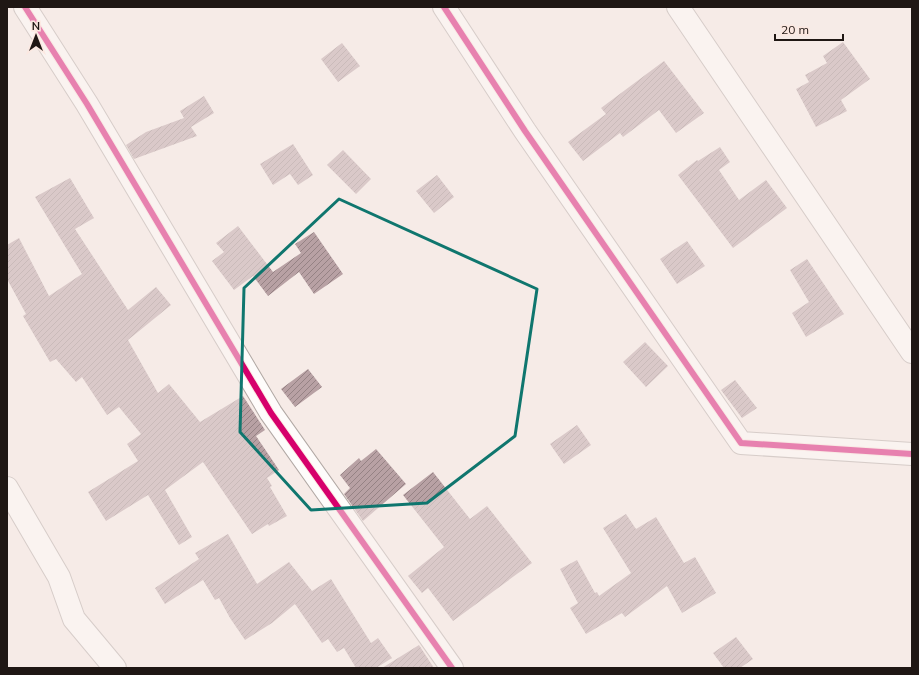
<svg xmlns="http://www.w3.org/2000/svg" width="919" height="675" viewBox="0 0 919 675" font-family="Mulish,sans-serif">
<defs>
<pattern id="building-hatch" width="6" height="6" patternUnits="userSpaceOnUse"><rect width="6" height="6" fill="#b8a1a4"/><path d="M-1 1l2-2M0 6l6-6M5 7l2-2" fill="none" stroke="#958284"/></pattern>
</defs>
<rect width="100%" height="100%" fill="#f6ebe7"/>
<path fill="url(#building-hatch)" d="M843 42 870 79 841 100 847 111 816 127 796 89 809 82 805 75 827 63 823 56Z
M342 43 360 66 338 82 321 59Z
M664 61 704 113 676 133 659 110 623 137 620 133 583 161 568 142 606 114 601 108Z
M204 96 214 113 191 127 197 136 134 159 126 145 146 132 184 118 180 111Z
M293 144 313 175 298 185 290 174 273 185 260 164Z
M720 147 730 162 719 170 739 200 766 180 787 208 733 248 678 175 697 160 698 161Z
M343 150 371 179 356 194 327 165Z
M437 175 454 197 434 213 416 191Z
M70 178 94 218 75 229 128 310 156 287 171 305 128 340 158 393 169 384 200 422 243 396 265 430 256 436 279 470 267 478 272 486 270 487 287 516 269 526 268 524 252 534 203 462 165 490 192 537 179 545 148 495 106 521 88 492 138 461 127 444 141 434 119 407 107 415 82 377 76 382 56 359 50 362 23 316 26 314 7 279V245L19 238 49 296 82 274 35 197Z
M238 226 273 272 301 253 295 244 314 232 343 274 314 294 299 272 268 296 253 276 234 290 212 261 224 252 216 243Z
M687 241 705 266 677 284 660 259Z
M807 259 844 314 806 337 792 313 809 302 790 270Z
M645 342 668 366 646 387 623 362Z
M308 369 322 387 295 407 281 389Z
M735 380 757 408 742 418 721 390Z
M577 425 591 445 564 464 550 444Z
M376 449 406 484 363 521 344 494 350 488 340 475 359 458 361 461Z
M433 472 470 519 487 506 532 563 453 621 428 588 422 593 408 576 444 547 403 495Z
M626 514 636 529 656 517 684 563 695 557 716 593 682 613 667 586 625 617 622 613 586 634 570 608 578 603 560 569 577 560 595 593 597 592 599 596 631 573 603 528Z
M228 534 257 584 289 562 312 591 331 579 371 643 378 638 392 658 376 668H356L344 648 337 652 328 639 322 643 295 604 272 623 245 640 230 618 219 598 215 600 203 580 165 604 155 588 199 559 195 553Z
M736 637 753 659 740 668H724L713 653Z
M419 645 434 668H382Z"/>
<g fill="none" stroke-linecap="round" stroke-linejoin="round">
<defs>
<path id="street" d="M25 7 87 104 271 413 452 668
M444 7 525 131 741 443 912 454
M678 7 912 352
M7 488 59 577 74 619 115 668"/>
</defs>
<use href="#street" stroke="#b1a8a4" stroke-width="24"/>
<use href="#street" stroke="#fefcfb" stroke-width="22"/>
<defs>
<path id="cycleway" d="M25 7 87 104 271 413 452 668
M444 7 525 131 741 443 912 454"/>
</defs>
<use href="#cycleway" stroke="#fce8e1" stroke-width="8"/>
<use href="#cycleway" stroke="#d6006c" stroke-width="6"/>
</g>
<path d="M0 0H919V675H0ZM339 199 537 289 515 436 427 503 311 510 240 432 244 288Z" fill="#f6ebe7" fill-opacity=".55" fill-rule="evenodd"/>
<path fill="none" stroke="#0f766e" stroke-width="3" stroke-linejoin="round" d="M339 199 537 289 515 436 427 503 311 510 240 432 244 288Z"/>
<rect width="919" height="675" fill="none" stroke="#1f1714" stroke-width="16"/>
<g transform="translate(36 36)" stroke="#fce8e1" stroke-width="3" paint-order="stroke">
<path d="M0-3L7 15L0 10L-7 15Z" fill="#1f1714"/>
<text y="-6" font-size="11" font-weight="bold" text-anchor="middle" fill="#1f1714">N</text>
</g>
<path d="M775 34v6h68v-6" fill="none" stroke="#1f1714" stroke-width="2"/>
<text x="781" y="34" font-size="12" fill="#1f1714" stroke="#fce8e1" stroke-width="3" paint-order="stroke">20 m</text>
</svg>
